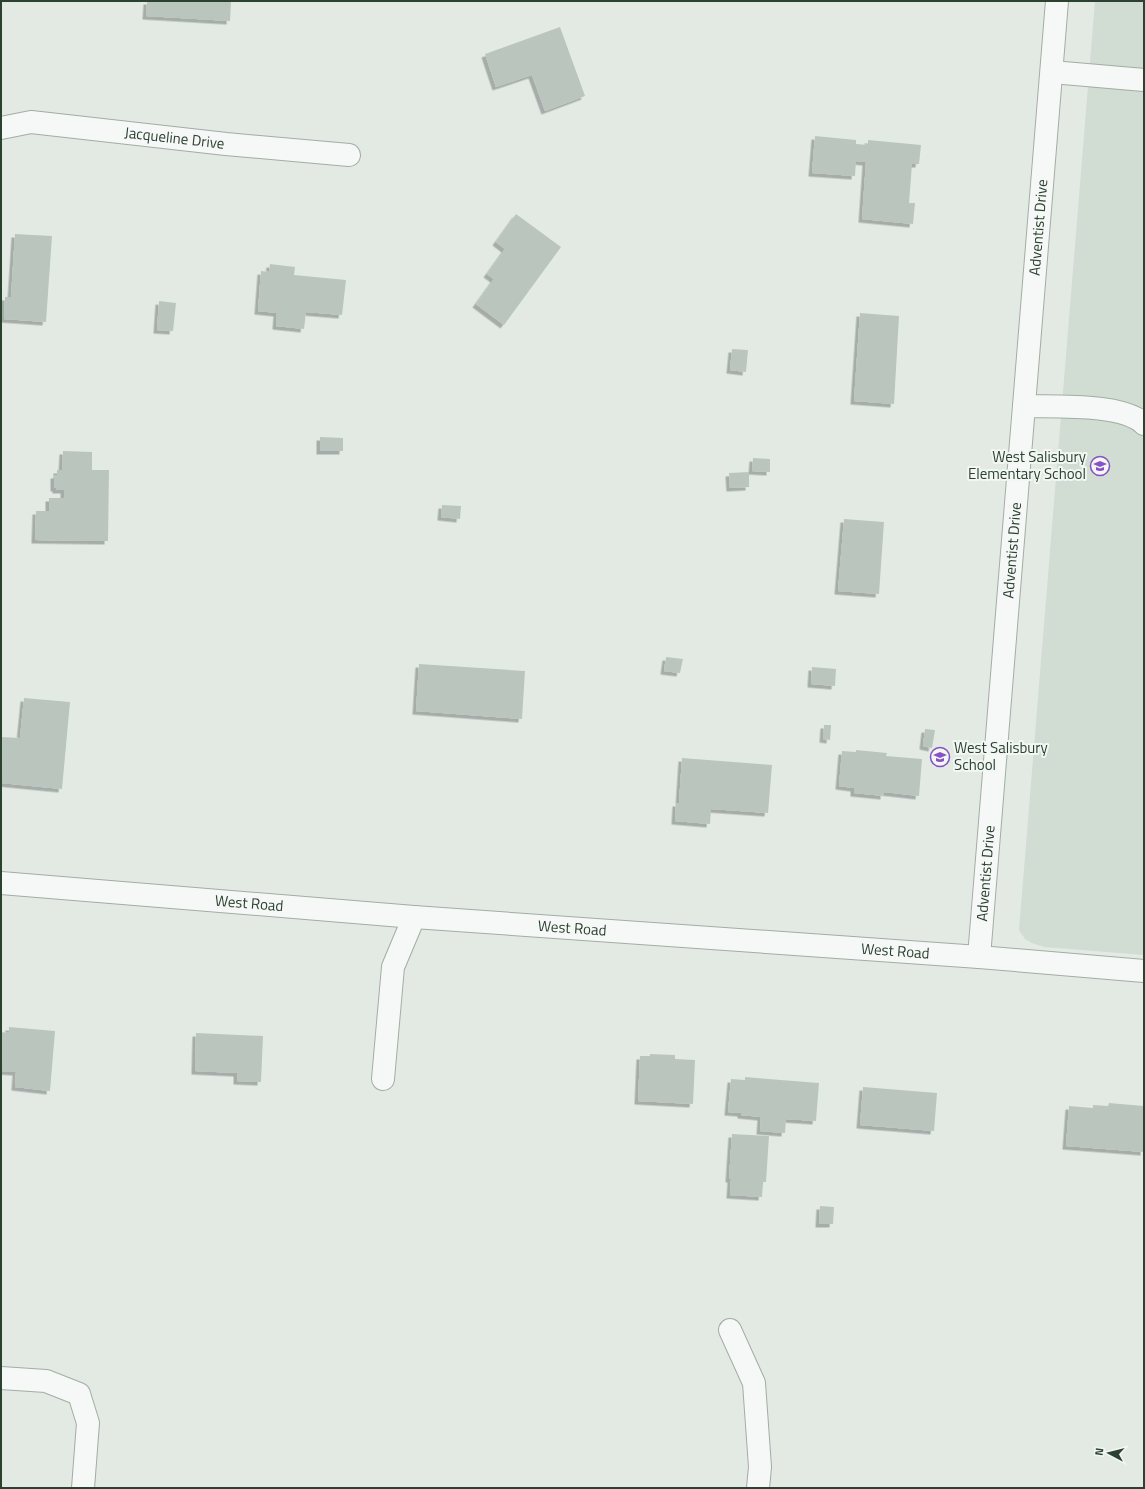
<svg xmlns="http://www.w3.org/2000/svg" width="1145" height="1489" viewBox="0 0 1145 1489" font-family="'Titillium Web',sans-serif">
<defs>
<filter id="shadow"><feDropShadow dx="-3.5" dy="3.5" stdDeviation="0" flood-color="#0004"/></filter>
</defs>
<rect width="100%" height="100%" fill="#e3eae4"/>
<path fill="#d1dcd3" d="M1095 1H1144V955L1044 947 1032 943 1025 939 1019 930Z"/>
<path fill="#bac6bd" filter="url(#shadow)" d="M147 1H231L230 21 146 16Z
M560 27 585 96 545 111 532 75 496 87 485 54Z
M815 136 856 140V144L868 145V140L921 145 919 164H912L909 203H915L913 224 862 219 866 162 856 161 855 176 812 173Z
M516 214 561 247 504 325 476 304 494 279 487 274 505 249 496 242Z
M15 234 52 236 46 322 4 319 5 297H11Z
M270 264 295 267 294 275 346 280 342 315 306 312 304 329 276 326 277 313 258 311 261 271 269 272Z
M159 301 176 303 173 331 157 330Z
M860 313 899 316 894 404 854 401Z
M732 349 748 350 746 372 730 370Z
M320 437 343 438V451H320Z
M63 451 92 452V470H109L108 541 35 540 36 511H49V498H64V490H56V488H54V475H57V470H62Z
M753 458 770 459V472L752 471Z
M749 472V487L730 488 729 473Z
M442 505 461 506 460 519 441 517Z
M844 519 884 522 879 594 838 591Z
M666 657 683 659 680 673 664 671Z
M419 664 525 671 522 719 416 711Z
M812 667 836 669 835 686 811 684Z
M24 698 70 702 62 789 1 783V737L20 738Z
M824 725H831L830 740 823 739Z
M925 729 935 730 932 748 923 746Z
M856 750 887 753 886 756 922 759 919 796 884 792V796L854 793V788L839 786 842 751 856 752Z
M682 758 772 765 768 813 711 809 710 824 675 821 676 803H679Z
M9 1027 55 1031 50 1091 15 1087 16 1072 1 1071V1032L9 1033Z
M196 1033 263 1036 261 1082 237 1081V1073L195 1071Z
M650 1054 675 1055V1059L695 1060 693 1104 638 1101 640 1056H650Z
M745 1077 819 1083 816 1121 786 1119 785 1133 760 1131 761 1117 741 1115V1113L728 1112 731 1079 745 1080Z
M863 1087 937 1093 934 1131 860 1125Z
M1109 1103 1144 1106V1152L1066 1146 1069 1106 1093 1108V1105L1108 1106Z
M732 1134 769 1136 766 1182H763L762 1197 730 1195 731 1179H729Z
M820 1206 834 1207 833 1224H819Z"/>
<g fill="none" stroke-linecap="round" stroke-linejoin="round">
<defs>
<g id="minor">
<path d="M1052 72 1144 80"/>
<path id="s1" d="M1 128 31 122 226 144 349 155"/>
<path d="M1024 406C1054 407 1123 403 1144 424"/>
<path id="s2" d="M1 883 414 917 979 957 1144 971"/>
<path id="s3" d="M979 957 1057 1"/>
<path d="M383 1079 393 967 414 917"/>
<path d="M730 1330 754 1383 760 1467 758 1488"/>
<path d="M1 1378 46 1381 79 1394 88 1423 83 1488"/>
</g>
</defs>
<use href="#minor" stroke="#a1ada4" stroke-width="24"/>
<use href="#minor" stroke="#f5f8f6" stroke-width="22"/>
</g>
<defs>
<symbol id="school-ring" viewBox="-11 -11 22 22"><circle r="9.5" fill="#f2f7f3" stroke="#8752c4" stroke-width="1.5"/><path d="M0-5L7-2L0 1L-7-2ZM-4 1L0 2.5L4 1V4Q0 6-4 4Z" fill="#8752c4"/></symbol>
</defs>
<g fill-rule="evenodd">
<use href="#school-ring" x="1089" y="455" width="22" height="22"/>
<use href="#school-ring" x="929" y="746" width="22" height="22"/>
</g>
<g text-anchor="middle" stroke-width="4" stroke-linejoin="round" paint-order="stroke">
<g font-size="15" fill="#2c4131" stroke="#f2f7f3">
<text dy="5" stroke="none"><textPath href="#s1" startOffset="175">Jacqueline Drive</textPath></text>
<text dy="5" stroke="none"><textPath href="#s3" startOffset="732">Adventist Drive</textPath></text>
<text dy="5" stroke="none"><textPath href="#s3" startOffset="408">Adventist Drive</textPath></text>
<text dy="5" stroke="none"><textPath href="#s3" startOffset="84">Adventist Drive</textPath></text>
<text dy="5" stroke="none"><textPath href="#s2" startOffset="249">West Road</textPath></text>
<text dy="5" stroke="none"><textPath href="#s2" startOffset="573">West Road</textPath></text>
<text dy="5" stroke="none"><textPath href="#s2" startOffset="897">West Road</textPath></text>
</g>
<g font-size="15" fill="#2c4131" stroke="#f2f7f3" text-anchor="end">
<text x="1086" y="462">West Salisbury<tspan x="1086" dy="17">Elementary School</tspan></text>
<text x="954" y="753" text-anchor="start">West Salisbury<tspan x="954" dy="17">School</tspan></text>
</g>
</g>
<rect width="1145" height="1489" fill="none" stroke="#2c4131" stroke-width="4"/>
<g transform="translate(1109 1453) rotate(277)" stroke="#f2f7f3" stroke-width="3" paint-order="stroke">
<path d="M0-3L7 15L0 10L-7 15Z" fill="#2c4131"/>
<text y="-6" font-size="11" font-weight="bold" text-anchor="middle" fill="#2c4131">N</text>
</g>
</svg>
